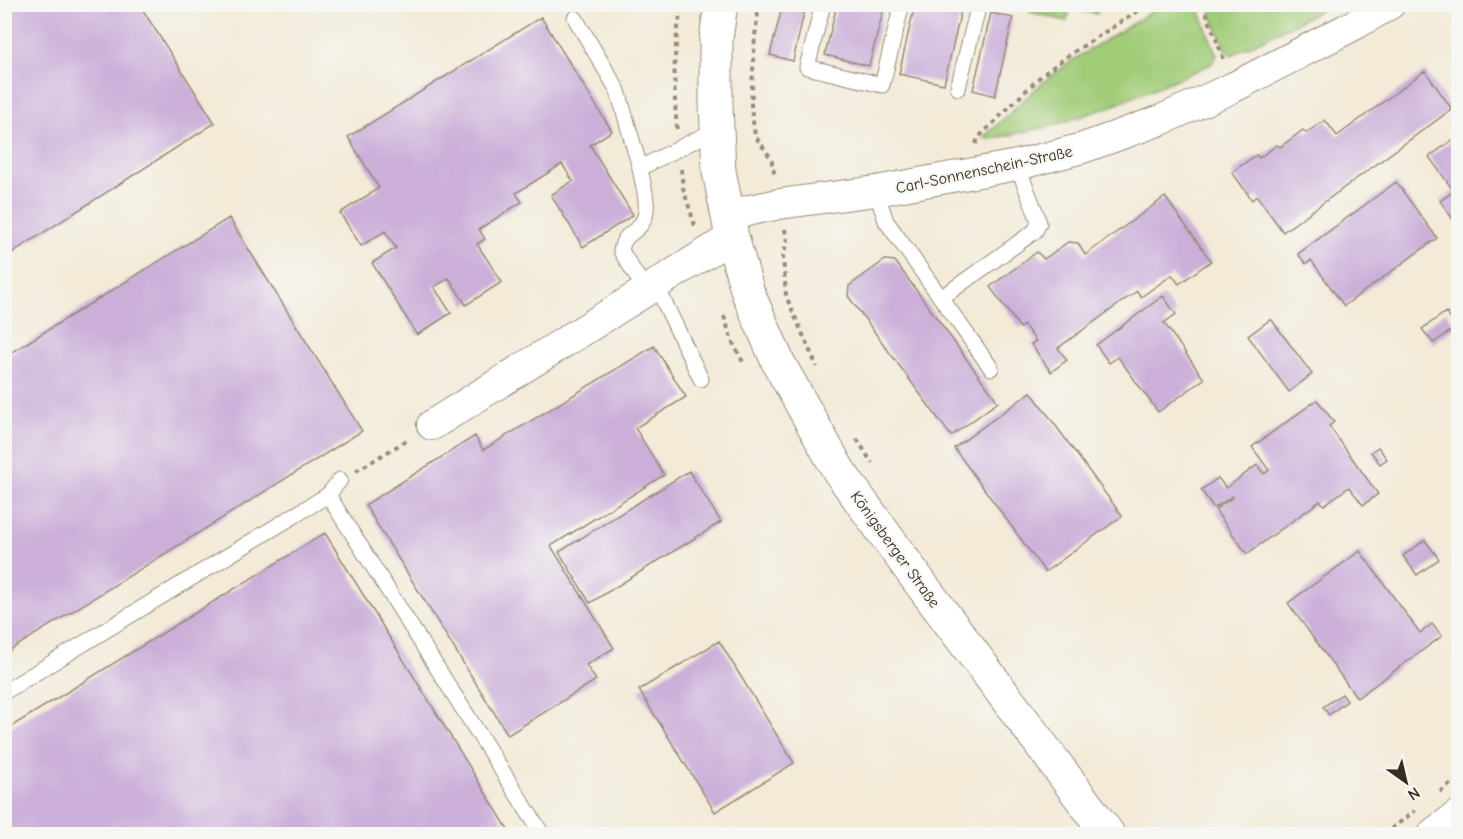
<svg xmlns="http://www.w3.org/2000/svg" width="1463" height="839" viewBox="0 0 1463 839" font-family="'Comic Neue',sans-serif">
<rect width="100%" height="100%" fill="#f6f6f2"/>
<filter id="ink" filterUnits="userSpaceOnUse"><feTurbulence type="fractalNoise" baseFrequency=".0167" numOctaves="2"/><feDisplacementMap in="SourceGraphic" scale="12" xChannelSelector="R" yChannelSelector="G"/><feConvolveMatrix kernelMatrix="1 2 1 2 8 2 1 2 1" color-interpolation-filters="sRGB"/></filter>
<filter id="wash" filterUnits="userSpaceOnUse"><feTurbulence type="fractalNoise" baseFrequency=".008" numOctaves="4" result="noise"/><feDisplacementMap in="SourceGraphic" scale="24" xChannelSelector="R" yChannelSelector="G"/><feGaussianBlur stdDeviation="1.35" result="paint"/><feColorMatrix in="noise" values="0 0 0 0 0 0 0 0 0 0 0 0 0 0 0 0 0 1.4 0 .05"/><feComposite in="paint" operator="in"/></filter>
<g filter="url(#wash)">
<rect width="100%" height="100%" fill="#f3ead7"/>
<path fill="#a1cc78" stroke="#6e7b4b" stroke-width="1.5" d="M1164 4 1197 5 1217 56 1210 65 1112 106 1052 126 991 139 983 138 1041 84 1071 61Z
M1031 5V4L1099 5 1097 14 1070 8 1067 21 1030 12Z
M1208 5H1331L1232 55 1226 51Z"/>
<g id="blocks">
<path fill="#cbafd9" d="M4 4H139L215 123 4 258Z
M783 4H806L793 61 770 55Z
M837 4H885L869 66 825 55Z
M915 4H955L962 6 944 84 899 74Z
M991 13 1013 18 995 96 973 90Z
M541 17 612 131 590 145 633 215 583 247 551 195 573 181 562 164 516 193 522 202 479 229 485 239 477 244 502 282 466 305 449 278 434 287 451 313 417 335 372 263 396 248 385 231 361 246 340 213 379 188 348 137Z
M1425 71 1452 109 1283 232 1257 196 1252 200 1232 172 1256 155 1259 158 1277 145 1280 147 1303 130 1306 133 1325 120 1337 136Z
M1458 136V226L1440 201 1454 191 1429 157Z
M1396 182 1437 238 1344 306 1311 260 1306 264 1298 254Z
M1165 197 1211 261 1179 284 1172 275 1141 297 1137 291 1058 348 1067 360 1051 372 1031 344 1036 341 1024 325 1020 328 990 287 1037 252 1044 259 1068 242 1078 243 1085 255Z
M229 218 362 431 4 654V357Z
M885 260 895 261 998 402 951 436 848 296 849 286Z
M1163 296 1176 314 1164 323 1204 379 1158 412 1118 357 1109 363 1096 345Z
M1446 312 1456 327 1433 343 1422 329Z
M1271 319 1312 374 1289 392 1248 336Z
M654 346 686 397 635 428 664 475 551 546 614 648 586 665 596 680 508 735 365 505 475 436 483 450Z
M1031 392 1122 516 1045 572 954 448Z
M1317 400 1334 422 1329 426 1378 494 1363 505 1349 487 1324 505 1320 501 1247 554 1215 510 1233 497 1232 496 1214 508 1201 490 1218 478 1226 488 1257 465 1264 474 1269 470 1252 447Z
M1378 447 1387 459 1380 464 1371 452Z
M689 471 721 522 590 603 559 552Z
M325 533 511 834H4V731Z
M1425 540 1439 559 1417 575 1403 556Z
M1360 551 1420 633 1432 624 1442 636 1357 698 1288 603Z
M719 641 794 763 715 812 639 690Z
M1342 694 1347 701 1329 715 1323 707Z"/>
</g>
</g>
<g filter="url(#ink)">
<use href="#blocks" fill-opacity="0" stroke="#978a7a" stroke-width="1.5"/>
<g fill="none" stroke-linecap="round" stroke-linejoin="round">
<defs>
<path id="lane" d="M823 4 807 67 882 85 902 4
M575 18 618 91 640 168
M958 88 979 4
M876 191 886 221 991 368
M656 285 701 379
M646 291 621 251C624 231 636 235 643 221 651 207 642 182 640 168L717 129
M941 298 1035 231 1039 223 1037 216 1017 165
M328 495 542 834
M4 692 328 495 340 480"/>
<path id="street" d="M727 215 779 204 876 191 1017 165 1083 148 1161 120 1234 87 1356 24 1390 4
M432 425 732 237"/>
<path id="secondary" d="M721 4 716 39V105L719 171 732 237 748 293 778 362 839 471 918 580 1108 834"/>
<path id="primary" d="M1435 834 1458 817"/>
</defs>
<use href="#lane" stroke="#978a7a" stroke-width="17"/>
<use href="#street" stroke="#978a7a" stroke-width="32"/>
<use href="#secondary" stroke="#978a7a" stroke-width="35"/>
<use href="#primary" stroke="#978a7a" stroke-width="35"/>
<path stroke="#978a7a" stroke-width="4" stroke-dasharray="4.5 4.5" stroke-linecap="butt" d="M759 4 755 36 751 106 755 136 771 158 775 177
M1203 4 1225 63
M677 129C673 83 673 50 682 4
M976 144 978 138 1041 76 1069 55 1149 4
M681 169 683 188 696 229
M785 229 787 242 783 256 786 296 817 367
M724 316 732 341 744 364
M857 439 872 463
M356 471 409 439
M1440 792 1458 778
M1384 834 1415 811"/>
<use href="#lane" stroke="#fff" stroke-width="15"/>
<use href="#street" stroke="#fff" stroke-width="30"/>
<use href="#secondary" stroke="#fff" stroke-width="33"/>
<use href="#primary" stroke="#fff" stroke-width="33"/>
</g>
</g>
<g text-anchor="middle" stroke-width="4.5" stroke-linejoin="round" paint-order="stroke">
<g font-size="16" fill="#3b2a1e" stroke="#f6f6f2">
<text transform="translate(984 169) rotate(-12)" y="6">Carl-Sonnenschein-Straße</text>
<text transform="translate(896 549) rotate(54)" y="6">Königsberger Straße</text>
</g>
</g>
<rect width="1463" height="839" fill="none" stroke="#f6f6f2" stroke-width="24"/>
<g transform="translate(1406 782) rotate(146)" stroke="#f6f6f2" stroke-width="4.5" paint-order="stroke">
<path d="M0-4.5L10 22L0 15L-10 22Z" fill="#3b2a1e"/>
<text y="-9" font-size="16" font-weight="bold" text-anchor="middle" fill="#3b2a1e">N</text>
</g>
</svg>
